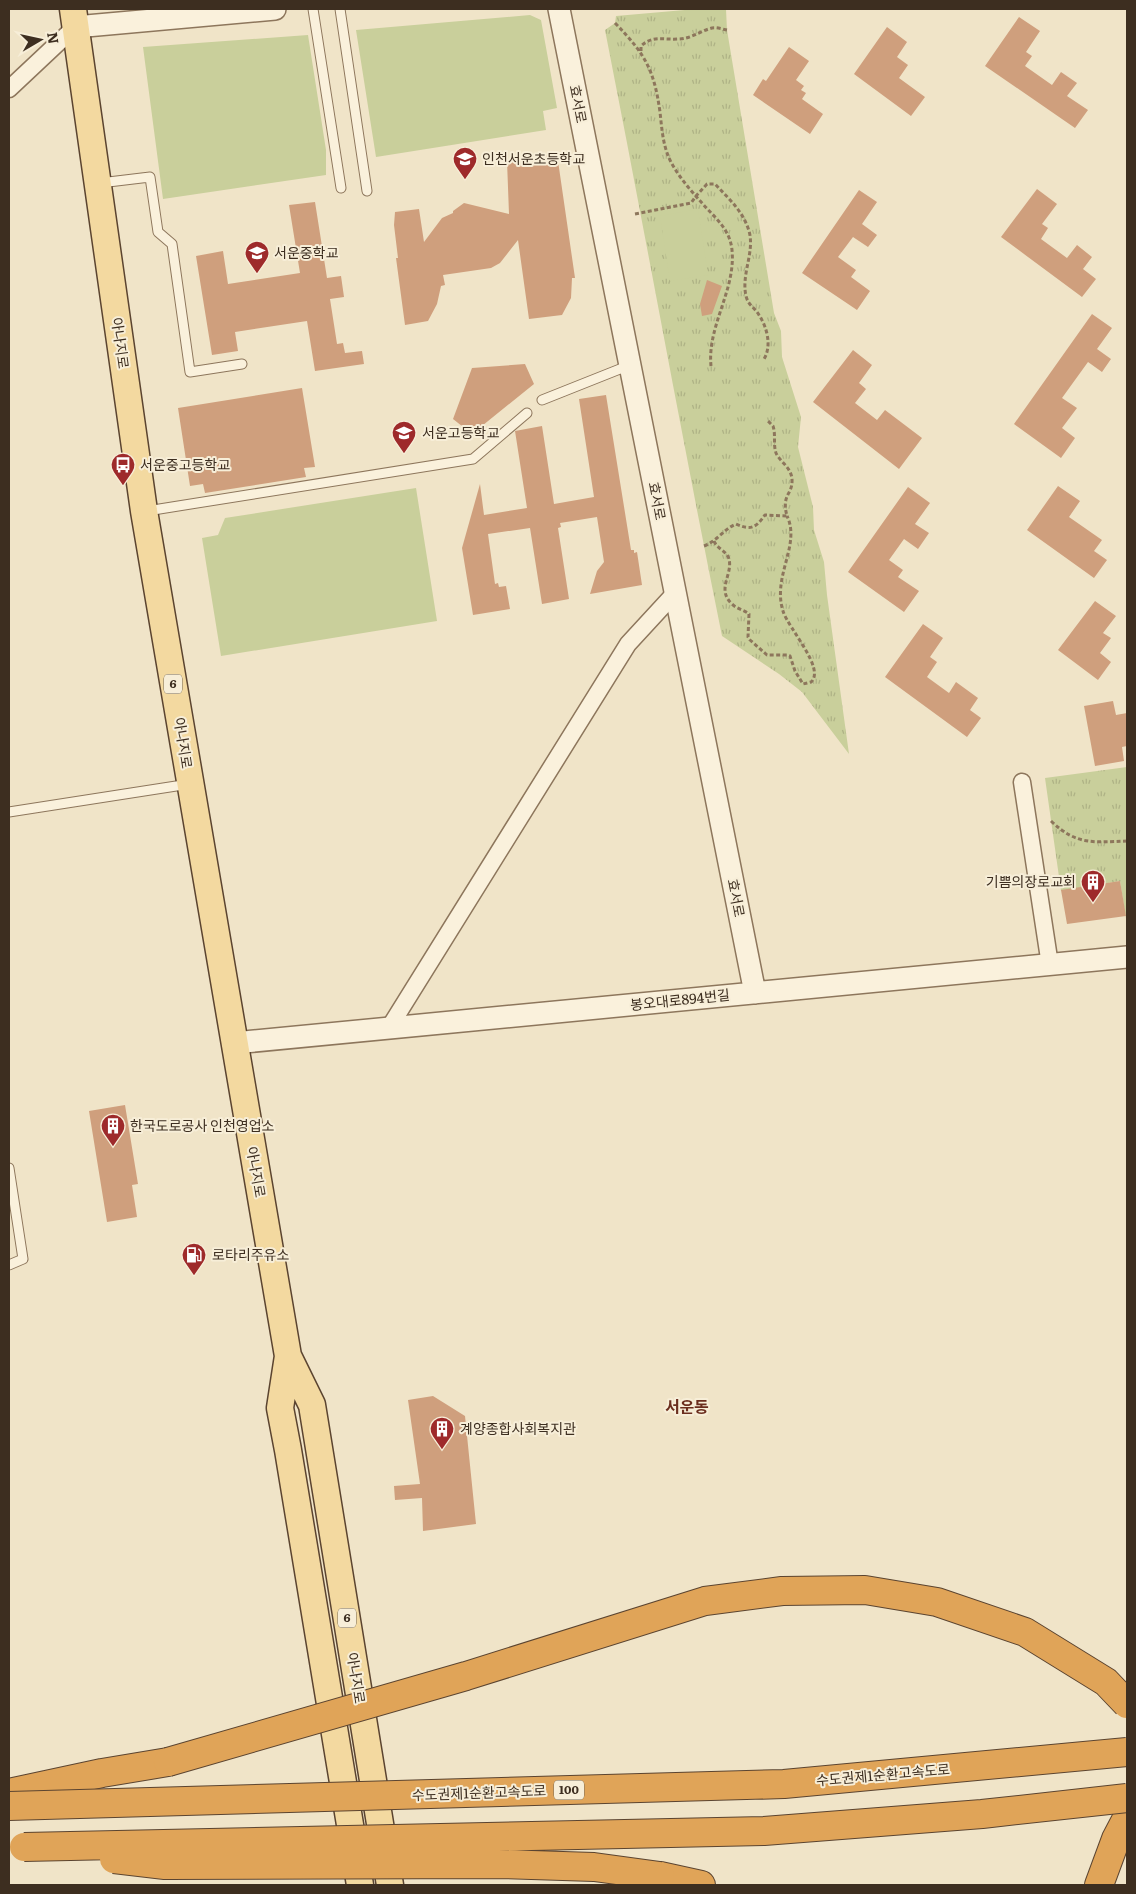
<svg xmlns="http://www.w3.org/2000/svg" width="1136" height="1894" viewBox="0 0 1136 1894" font-family="Literata,'Noto Sans KR',serif">
<defs>
<pattern id="grass-tufts" width="24" height="20" patternUnits="userSpaceOnUse" patternTransform="scale(1.25)"><rect width="24" height="20" fill="#c9cf9b"/><path d="M3 7l-1-3M5 7V3M7 7l1-3M15 17l-1-3M17 17v-4M19 17l1-3" fill="none" stroke="#aeb285"/></pattern>
</defs>
<rect width="100%" height="100%" fill="#f0e4c8"/>
<path fill="url(#grass-tufts)" d="M696 9H726L727 30 774 313 781 331 782 357 801 417 798 447 813 507 814 530 824 562 827 595 849 754 802 692 779 674 722 636C681 434 645 232 605 30L615 23 616 16Z
M1127 767V925L1120 881 1061 891 1045 778Z"/>
<path fill="#c9cf9b" d="M530 15 541 20 557 108 543 111 546 130 376 157 356 30Z
M308 35 326 150V175L163 199 143 47Z
M698 209 708 275 670 281 660 216Z
M416 488 437 621 221 656 202 538 218 535 225 518Z"/>
<path fill="#cf9f7d" d="M1019 17 1040 31 1026 52 1032 56 1025 66 1052 85 1061 72 1077 83 1067 96 1088 110 1075 128 985 66Z
M887 27 907 42 897 57 908 65 899 78 925 97 911 116 854 74Z
M789 47 809 61 796 80 804 86 801 90 806 93 802 99 823 114 810 134 753 95 763 79 766 81Z
M557 154 575 278H572L571 298 562 315 529 319 518 240 500 263 491 268 443 275 445 285 441 286 437 304 428 321 405 325 396 258H398L394 225 395 212 419 209 424 242 442 218 453 213V211L464 203 509 214 507 161Z
M1037 189 1057 204 1042 224 1048 228 1041 239 1067 258 1077 245 1092 257 1083 269 1096 279 1082 297 1001 237Z
M859 190 877 202 862 224 877 235 868 247 853 237 838 257 856 270 851 277 870 291 857 310 802 273Z
M315 202 327 278 341 276 344 297 330 299 337 344 343 343 345 353 362 351 364 364 315 371 307 321 235 332 238 351 212 355 196 256 223 251 228 284 300 273 289 205Z
M707 280 722 286 712 314 702 316 700 304Z
M1092 314 1112 328 1097 349 1111 359 1102 372 1088 362 1062 398 1077 408 1062 428 1075 438 1061 458 1014 424Z
M853 350 872 365 859 383 866 389 855 403 877 420 885 410 922 438 899 469 813 402Z
M525 364 534 384 472 434 453 419 472 368Z
M302 388 315 467 304 468 306 477 205 493 203 484 190 486 178 408Z
M606 395 631 550H634V553L637 552 642 585 590 594 597 571 604 562 597 517 560 523 561 527 558 528 569 599 542 604 530 528 488 534 495 584 498 583 499 587 506 586 510 609 473 615 462 548 480 484 484 515 527 508 515 431 542 426 554 504 594 497 579 399Z
M1058 486 1080 501 1069 517 1102 540 1094 551 1107 560 1094 578 1027 530Z
M908 487 930 503 915 524 929 533 918 549 904 539 889 560 903 570 898 577 919 591 904 612 848 572Z
M1095 601 1116 616 1103 633 1111 638 1100 653 1111 662 1098 680 1058 650Z
M923 624 943 638 930 657 937 662 927 677 949 693 956 682 978 698 970 710 981 718 967 737 885 677Z
M1113 701 1116 715 1127 713V746L1122 747 1124 761 1095 766 1084 706Z
M1120 881 1126 916 1067 924 1061 890Z
M125 1105 138 1184 132 1185 137 1217 107 1222 89 1111Z
M433 1396 465 1416 476 1524 423 1531 422 1498 395 1500 394 1486 420 1484 408 1400Z"/>
<g fill="none" stroke-linecap="round" stroke-linejoin="round">
<defs>
<path id="service" d="M313 9 341 188
M340 9 367 191
M100 183 150 177 158 232 172 244 190 372 242 364
M542 400 630 365
M147 511 473 459 527 413
M9 812 189 784
M9 1168 23 1259 9 1265"/>
<path id="minor" d="M9 89 75 27
M1022 782 1050 965
M389 1028 628 644 675 593"/>
<path id="tertiary" d="M559 9 755 993
M75 27 275 9
M234 1043 1127 957"/>
<path id="primary" d="M73 9 144 511 288 1356 312 1405 390 1885
M288 1356 280 1408 288 1450 360 1885"/>
<path id="motorway" d="M9 1793 102 1773 168 1762
M660 1876 701 1885
M1099 1885 1116 1839 1127 1818"/>
</defs>
<use href="#service" stroke="#8d765c" stroke-width="11"/>
<use href="#minor" stroke="#8d765c" stroke-width="19"/>
<use href="#tertiary" stroke="#8d765c" stroke-width="24"/>
<use href="#primary" stroke="#5b4430" stroke-width="29"/>
<use href="#motorway" stroke="#5b4430" stroke-width="30"/>
<path stroke="#8d765c" stroke-width="3" stroke-dasharray="4 2.5" stroke-linecap="butt" d="M615 23C645 54 654 69 660 112 662 130 663 148 672 164 680 178 691 191 702 203 715 218 730 229 732 250 736 290 707 326 711 366
M641 51V46C653 35 664 40 678 39 691 39 700 31 712 28 716 27 722 29 727 30
M635 214 691 203 696 196 707 184H715C729 199 743 211 749 231 755 252 741 274 746 296 748 305 755 308 759 315 767 327 772 346 764 359
M714 541C717 549 727 551 729 559 733 575 716 589 732 604 737 609 744 610 749 614L748 637 750 640 767 655H787L790 656 795 671 803 684 811 682C826 669 788 628 783 611 772 576 801 545 787 516
M704 546C717 541 724 529 736 524 752 531 756 527 765 515L787 516C781 494 793 495 792 479 791 467 780 462 776 453 773 444 776 435 773 426L767 420
M1051 821C1077 846 1094 842 1127 841"/>
<use href="#service" stroke="#faf1dc" stroke-width="9"/>
<use href="#minor" stroke="#faf1dc" stroke-width="16"/>
<use href="#tertiary" stroke="#faf1dc" stroke-width="21"/>
<use href="#primary" stroke="#f3d9a0" stroke-width="26"/>
<use href="#motorway" stroke="#e0a458" stroke-width="28"/>
<defs>
<path id="motorway-bridge" d="M168 1762 466 1676 705 1601 782 1591 865 1590 937 1602 1025 1632 1106 1682 1127 1704
M9 1806 784 1784 1127 1752
M24 1847 764 1831 982 1814 1127 1798
M114 1859 165 1865 503 1864 594 1867 660 1876"/>
</defs>
<use href="#motorway-bridge" stroke="#5b4430" stroke-width="30" stroke-linecap="butt"/>
<use href="#motorway-bridge" stroke="#e0a458" stroke-width="28"/>
</g>
<defs>
<symbol id="school-pin" viewBox="-11 -11 22 30"><path d="M0 17L-7.5 6A9.5 9.5 0 1 1 7.5 6Z" fill="#9e2a2b" stroke="#f7eed8"/><path d="M0-5L7-2L0 1L-7-2ZM-4 1L0 2.5L4 1V4Q0 6-4 4Z" fill="#fff"/></symbol>
<symbol id="bus-pin" viewBox="-11 -11 22 30"><path d="M0 17L-7.5 6A9.5 9.5 0 1 1 7.5 6Z" fill="#9e2a2b" stroke="#f7eed8"/><path d="M-5-6H5V4H4V6H2V4H-2V6H-4V4H-5ZM-3.5-4V0h7V-4ZM-3.5 1.2v1.5H-2V1.2ZM2 1.2v1.5H3.5V1.2Z" fill="#fff"/></symbol>
<symbol id="building-pin" viewBox="-11 -11 22 30"><path d="M0 17L-7.5 6A9.5 9.5 0 1 1 7.5 6Z" fill="#9e2a2b" stroke="#f7eed8"/><path d="M-4-6H4V6H1V3H-1V6H-4ZM-2.5-4.3h1.7v1.8h-1.7ZM.8-4.3h1.7v1.8H.8ZM-2.5-1h1.7V.8h-1.7ZM.8-1h1.7V.8H.8Z" fill="#fff"/></symbol>
<symbol id="fuel-pin" viewBox="-11 -11 22 30"><path d="M0 17L-7.5 6A9.5 9.5 0 1 1 7.5 6Z" fill="#9e2a2b" stroke="#f7eed8"/><path d="M-5.5-6h7V0h2V4h1.3V-2.5L3-4.5l.8-.8L6-3V5H2.5V1h-1V6h-7ZM-4.2-4.7v3.2H.2V-4.7Z" fill="#fff"/></symbol>
</defs>
<g fill-rule="evenodd">
<use href="#school-pin" x="451" y="145" width="28" height="38"/>
<use href="#school-pin" x="243" y="239" width="28" height="38"/>
<use href="#school-pin" x="390" y="419" width="28" height="38"/>
<use href="#bus-pin" x="109" y="451" width="28" height="38"/>
<use href="#building-pin" x="1079" y="868" width="28" height="38"/>
<use href="#building-pin" x="99" y="1112" width="28" height="38"/>
<use href="#fuel-pin" x="180" y="1241" width="28" height="38"/>
<use href="#building-pin" x="428" y="1415" width="28" height="38"/>
</g>
<g text-anchor="middle" stroke-width="4" stroke-linejoin="round" paint-order="stroke">
<g fill="#f7eed8" stroke="#756857" stroke-width="1">
<rect x="164" y="674.5" width="18" height="19" rx="4"/>
<rect x="338" y="1608.5" width="18" height="19" rx="4"/>
<rect x="554" y="1780.5" width="30" height="19" rx="4"/>
</g>
<g font-size="12" font-weight="bold" fill="#3d2e20">
<text x="173" y="688">6</text>
<text x="347" y="1622">6</text>
<text x="569" y="1794">100</text>
</g>
<g font-size="14" fill="#3d2e20" stroke="#f7eed8">
<text transform="translate(578 104) rotate(79)" y="5">효서로</text>
<text transform="translate(120 343) rotate(82)" y="5">아나지로</text>
<text transform="translate(657 501) rotate(79)" y="5">효서로</text>
<text transform="translate(183 743) rotate(81)" y="5">아나지로</text>
<text transform="translate(736 898) rotate(79)" y="5">효서로</text>
<text transform="translate(680 1000) rotate(-6)" y="5">봉오대로894번길</text>
<text transform="translate(256 1172) rotate(80)" y="5">아나지로</text>
<text transform="translate(356 1678) rotate(81)" y="5">아나지로</text>
<text transform="translate(883 1775) rotate(-5)" y="5">수도권제1순환고속도로</text>
<text transform="translate(479 1793) rotate(-2)" y="5">수도권제1순환고속도로</text>
</g>
<g font-size="14" fill="#3d2e20" stroke="#f7eed8" text-anchor="start">
<text x="482" y="164">인천서운초등학교</text>
<text x="274" y="258">서운중학교</text>
<text x="422" y="438">서운고등학교</text>
<text x="140" y="470">서운중고등학교</text>
<text x="1076" y="887" text-anchor="end">기쁨의장로교회</text>
<text x="130" y="1131">한국도로공사 인천영업소</text>
<text x="212" y="1260">로타리주유소</text>
<text x="460" y="1434">계양종합사회복지관</text>
</g>
<g font-size="16" font-weight="bold" fill="#6b2e1e" stroke="#f7eed8">
<text x="687" y="1413">서운동</text>
</g>
</g>
<rect width="1136" height="1894" fill="none" stroke="#3d2e20" stroke-width="20"/>
<g transform="translate(40 40) rotate(81)" stroke="#f7eed8" stroke-width="4" paint-order="stroke">
<path d="M0-4L9 19L0 12L-9 19Z" fill="#3d2e20"/>
<text y="-8" font-size="14" font-weight="bold" text-anchor="middle" fill="#3d2e20">N</text>
</g>
</svg>
